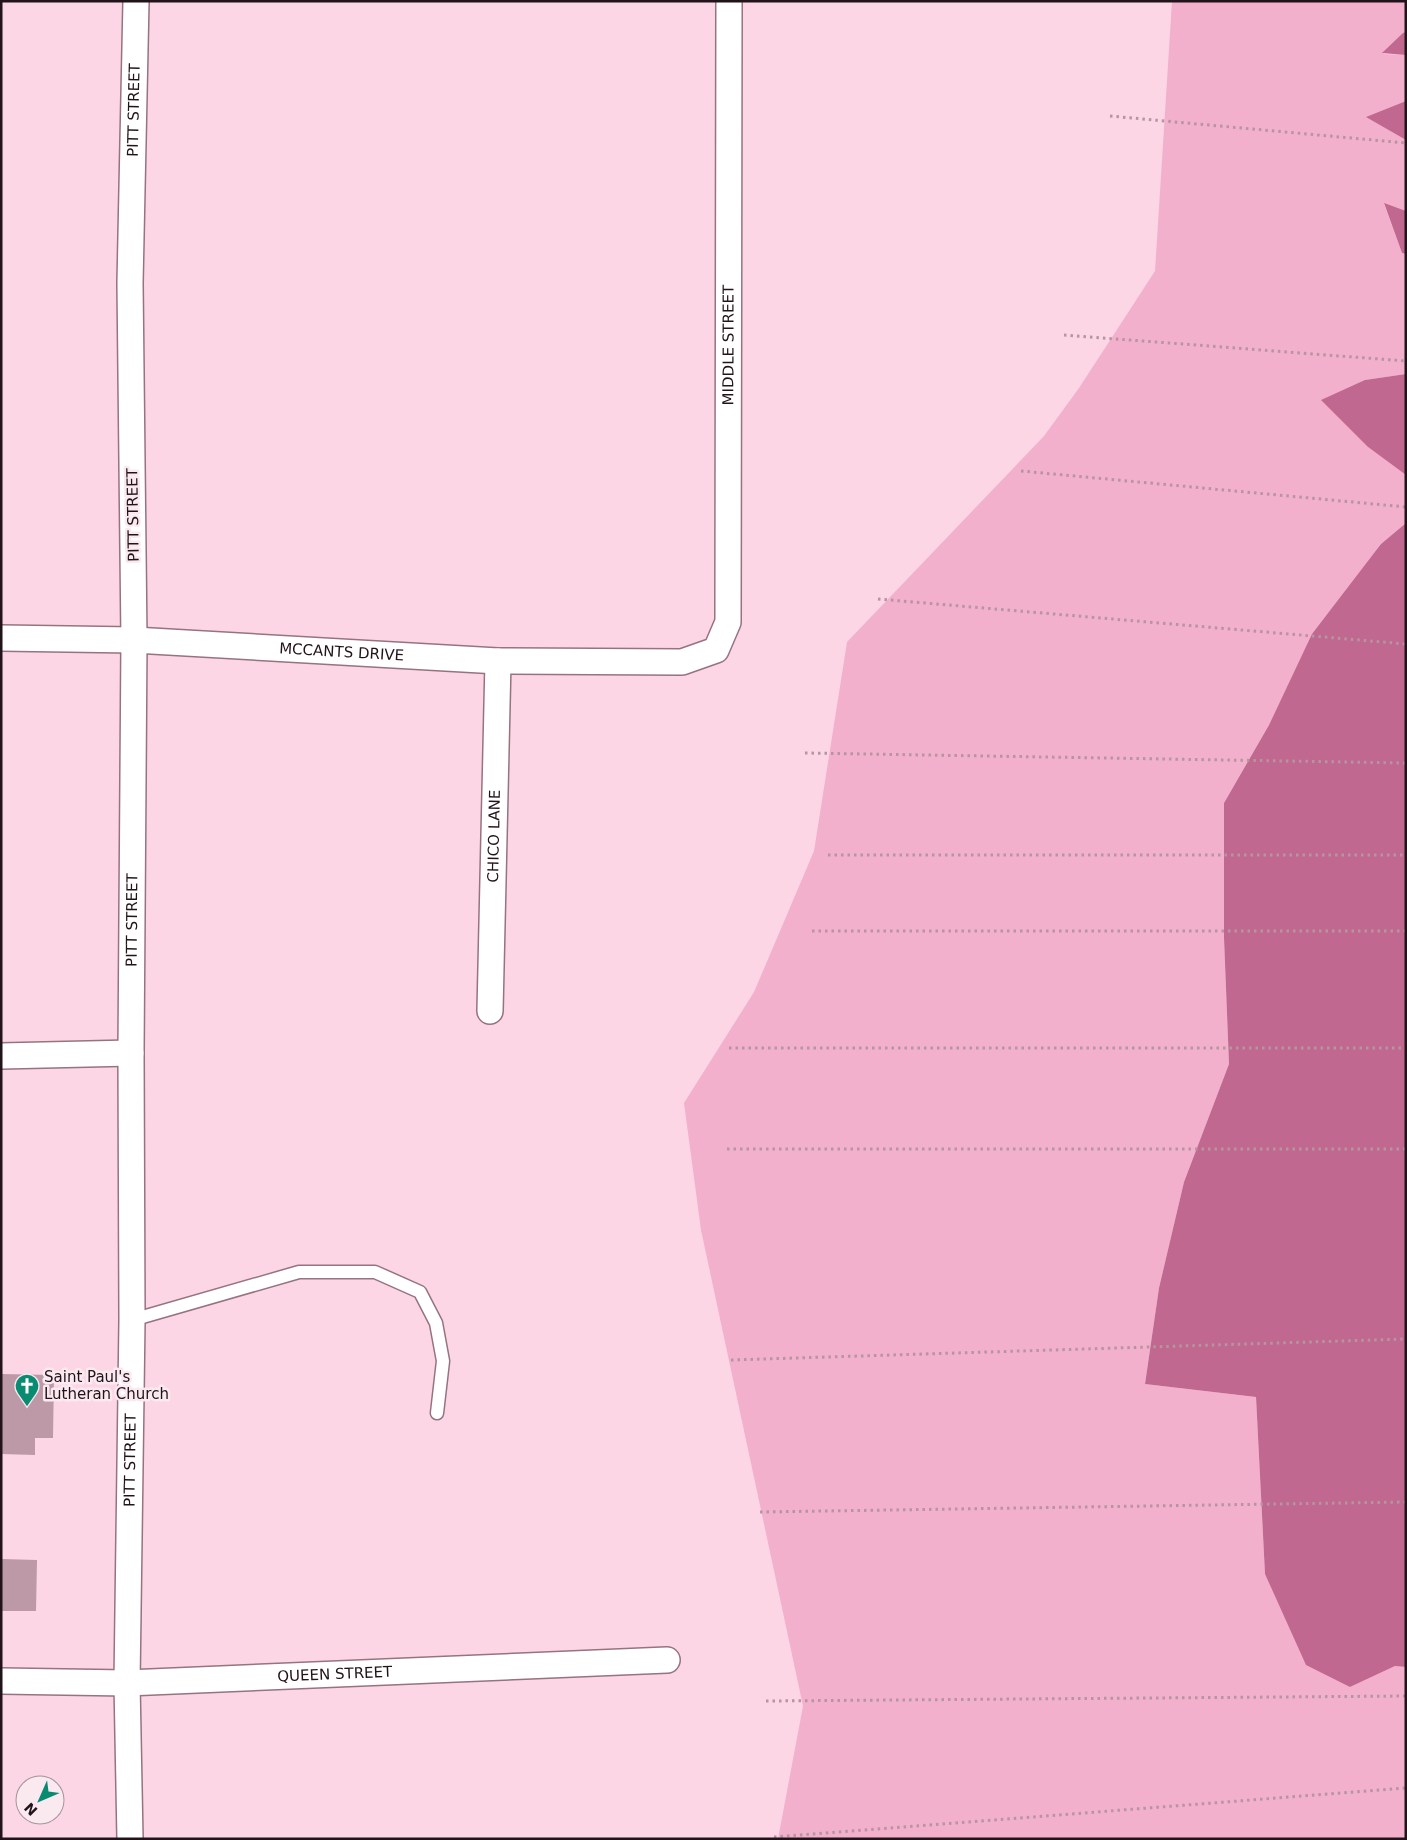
<svg xmlns="http://www.w3.org/2000/svg" width="1407" height="1840" viewBox="0 0 1407 1840" font-family="'DejaVu Sans',sans-serif">
<rect width="100%" height="100%" fill="#fdd6e5"/>
<path fill="#f3b0cc" d="M1172 1H1406V32L1383 54 1406 55V101L1367 117 1406 140V211L1384 204 1402 253 1406 254V374L1365 380 1368 447 1406 475V523L1381 544 1269 725 1224 803V938L1229 1064 1184 1182 1159 1288 1145 1384 1256 1397 1265 1574 1350 1687 1395 1666 1406 1667V1839H778L803 1706 701 1230 684 1103 754 992 814 851 847 642 1044 436 1079 388 1155 271Z"/>
<path fill="#c06890" d="M1406 32V55L1382 53 1403 33Z
M1406 101V140L1366 117Z
M1384 203 1406 211V254L1402 253Z
M1406 374V475L1368 447 1321 400 1365 380Z
M1406 523V1667L1395 1666 1350 1687 1306 1665 1265 1574 1256 1397 1145 1384 1159 1288 1184 1182 1229 1064 1224 938V803L1269 725 1312 634 1381 544Z"/>
<path fill="#bd98a7" d="M1 1374 54 1375 53 1438H35V1455L1 1454Z
M1 1559 37 1560 36 1611H1Z"/>
<g fill="none" stroke-linecap="round" stroke-linejoin="round">
<defs>
<path id="service" d="M132 1320 299 1272H375L420 1292 436 1323 443 1361 437 1413"/>
<g id="minor">
<path id="s1" d="M1 638 134 640 498 661 682 662 716 650 728 622 729 1"/>
<path id="s2" d="M490 1011 498 661"/>
<path d="M1 1056 131 1053"/>
<path id="s3" d="M1 1681 127 1683 667 1660"/>
<path id="s4" d="M130 1839 127 1683 132 1320 131 1053 134 640 130 283 136 1"/>
</g>
</defs>
<use href="#service" stroke="#967381" stroke-width="15"/>
<use href="#minor" stroke="#967381" stroke-width="28"/>
<path stroke="#b495a1" stroke-width="3" stroke-dasharray="2.5 4" stroke-linecap="butt" d="M1110 116 1406 143
M1064 335 1406 361
M1021 471 1406 507
M878 599 1406 644
M805 753 1406 763
M828 855H1406
M812 931H1406
M729 1048H1406
M727 1149H1406
M731 1360 1406 1339
M760 1512 1406 1502
M766 1701 1406 1696
M774 1837 1406 1788"/>
<use href="#service" stroke="#fff" stroke-width="12"/>
<use href="#minor" stroke="#fff" stroke-width="25"/>
</g>
<defs>
<symbol id="church-pin" viewBox="-11 -11 22 30"><path d="M0 17L-7.5 6A9.5 9.5 0 1 1 7.5 6Z" fill="#088b70" stroke="#faeaf0"/><path d="M-1.2-6h2.4v3.5h3.3v2.4h-3.3V6h-2.4V-.1h-3.3v-2.4h3.3Z" fill="#fff"/></symbol>
</defs>
<g fill-rule="evenodd">
<use href="#church-pin" x="13" y="1372" width="28" height="38"/>
</g>
<g text-anchor="middle" stroke-width="5" stroke-linejoin="round" paint-order="stroke">
<g font-size="15" fill="#201319" stroke="#faeaf0">
<text dy="5" stroke="none"><textPath href="#s4" startOffset="1729">PITT STREET</textPath></text>
<text dy="5" stroke="none"><textPath href="#s1" startOffset="1025">MIDDLE STREET</textPath></text>
<text transform="translate(133 515) rotate(-91)" y="5">PITT STREET</text>
<text dy="5" stroke="none"><textPath href="#s1" startOffset="341">MCCANTS DRIVE</textPath></text>
<text dy="5" stroke="none"><textPath href="#s2" startOffset="175">CHICO LANE</textPath></text>
<text dy="5" stroke="none"><textPath href="#s4" startOffset="919">PITT STREET</textPath></text>
<text dy="5" stroke="none"><textPath href="#s4" startOffset="379">PITT STREET</textPath></text>
<text dy="5" stroke="none"><textPath href="#s3" startOffset="334">QUEEN STREET</textPath></text>
</g>
<g font-size="15" fill="#201319" stroke="#faeaf0" text-anchor="start">
<text x="44" y="1382">Saint Paul's<tspan x="44" dy="17">Lutheran Church</tspan></text>
</g>
</g>
<rect width="1407" height="1840" fill="none" stroke="#201319" stroke-width="5"/>
<g transform="translate(40 1800) rotate(225)"><circle r="24" fill="#faeaf0" stroke="#a3949a"/>
<path d="M0-4L9 19L0 12L-9 19Z" fill="#088b70"/>
<text y="-8" font-size="14" font-weight="bold" text-anchor="middle" fill="#201319">N</text>
</g>
</svg>
